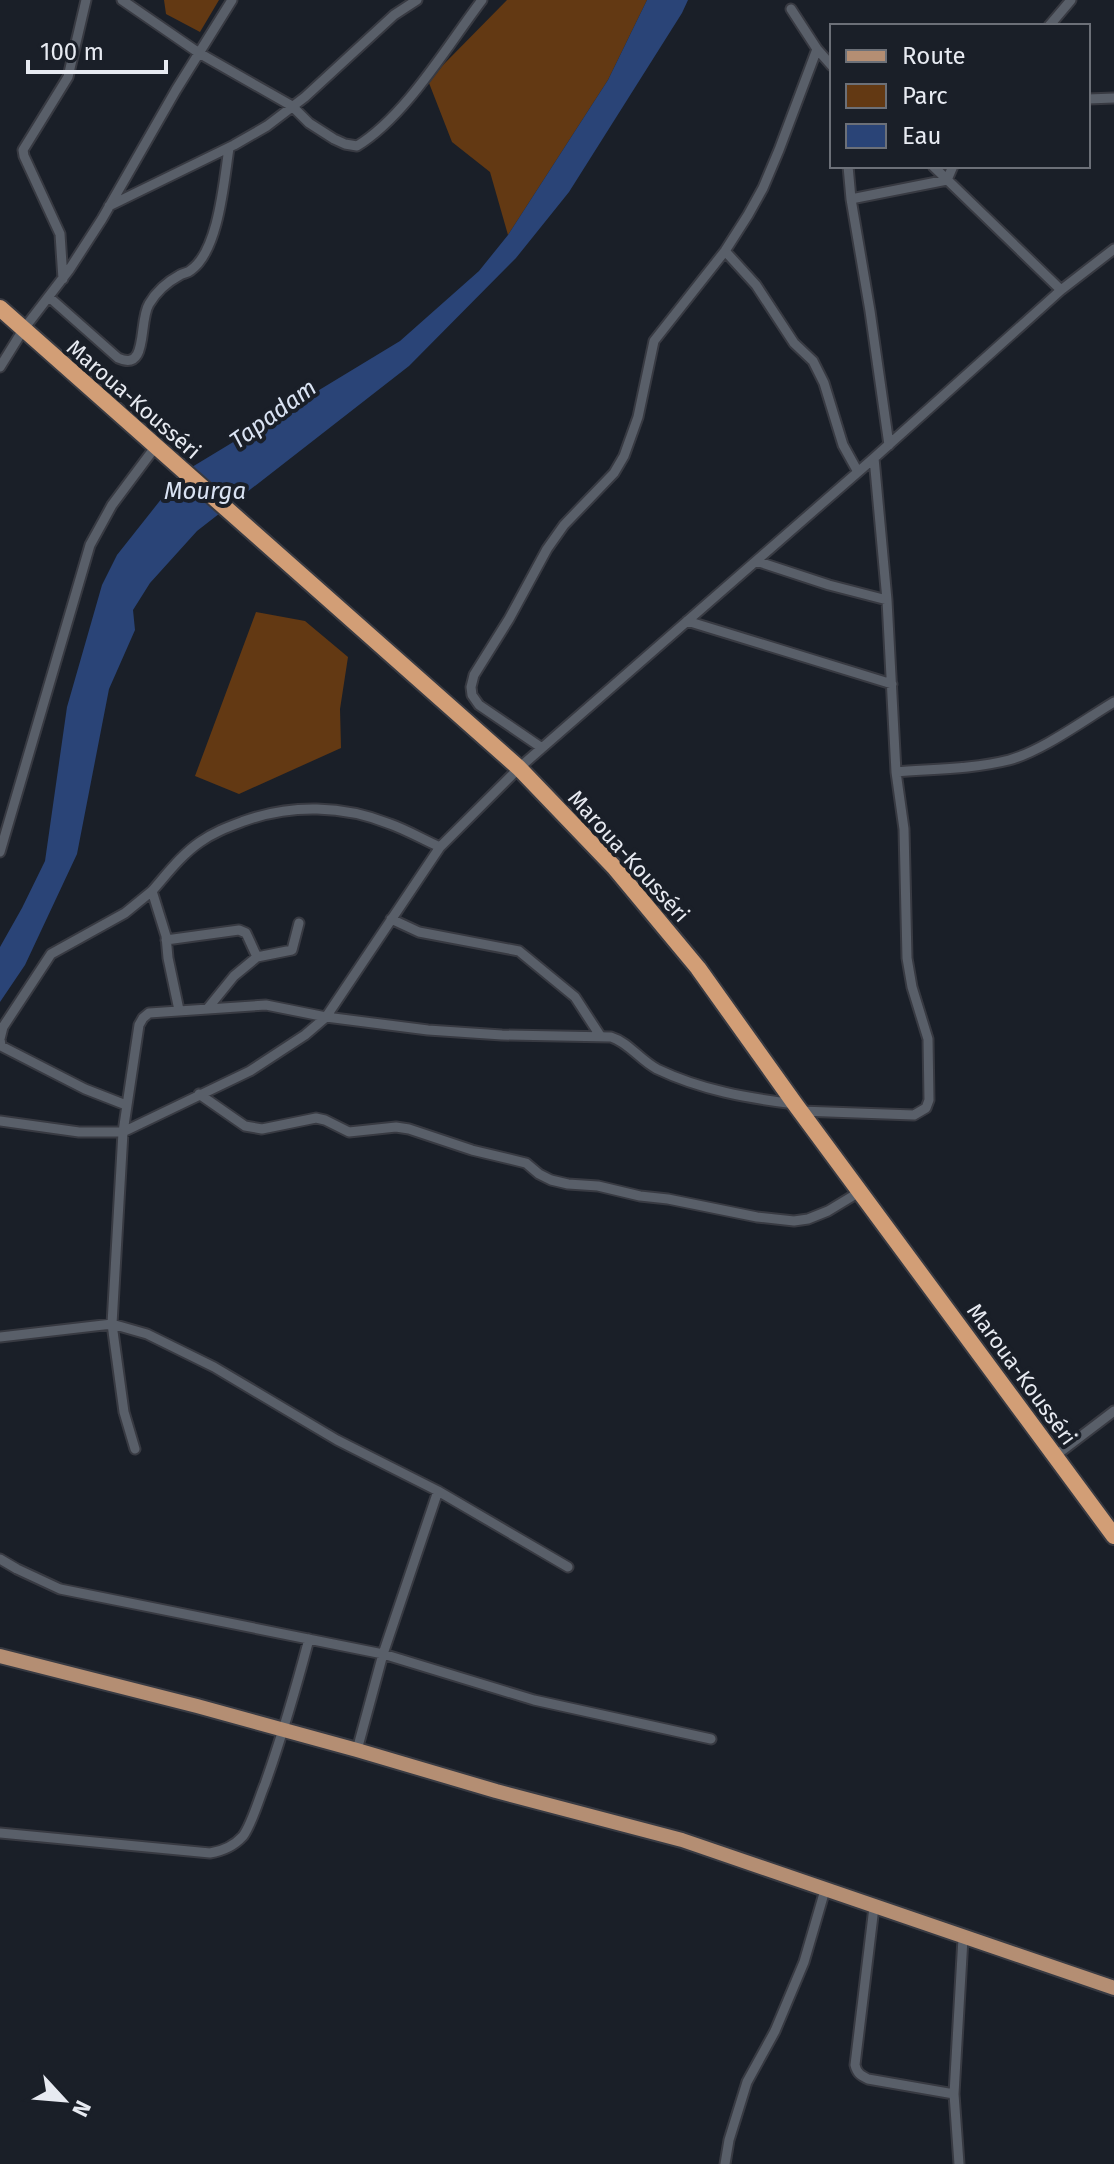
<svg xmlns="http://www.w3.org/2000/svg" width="1114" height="2164" viewBox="0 0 1114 2164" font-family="'Fira Sans',sans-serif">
<rect width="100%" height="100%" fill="#1a1f28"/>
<path fill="#633913" d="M164 0H219L200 32 166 14Z
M507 0H647L608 80 508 235 490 172 452 142 429 83 443 65Z
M256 612 305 621 348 657 340 709 341 748 239 794 195 776Z"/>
<path fill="#2a4477" d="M647 0H688L682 13 569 192 516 258 409 366 197 531 150 583 133 610 135 630 109 689 77 854 25 965 0 1002V947L22 908 45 861 67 707 102 585 117 555 170 488 192 467 400 341 479 271 508 235 608 80Z"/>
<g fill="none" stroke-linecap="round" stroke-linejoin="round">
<defs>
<path id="minor" d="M122 0 199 53 292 106 309 123 334 139 345 144 357 146C406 116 447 46 482 0
M791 9 817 49 832 66
M1049 26 1071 0
M1088 99 1114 98
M848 166 851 199 870 311 889 445
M933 166 1061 290
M851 199 947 180 953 166
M109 206 234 145 267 126 305 97 394 15 417 0
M725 251 756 285 794 343 813 361 824 383 843 445 858 472
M63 279 60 234 24 156 23 150 68 77 86 0
M49 297 118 358C149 372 138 322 149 304 156 292 167 282 180 275 183 273 188 273 191 270 219 250 224 180 229 148
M0 367 23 330 69 270 102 219 176 90 232 0
M756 561 829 585 887 600
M687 621 892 684
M542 748 479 705 472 695 471 687 474 675 509 619 547 549 564 525 614 473 624 456 638 417 654 341 725 251 748 215 763 188 779 150 817 49
M896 772C933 769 973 769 1009 760 1042 751 1084 720 1114 702
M0 852 90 545 112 505 156 446
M152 891C167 874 181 855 200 842 214 832 228 827 244 821 291 804 343 805 390 824 407 830 424 840 440 847
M391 919 419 932 519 951 575 997 601 1037
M166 940 239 930 246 933 257 957
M208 1008 234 976 257 957 292 950 299 923
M199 1094 245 1126 262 1129 316 1118 325 1120 349 1132 396 1127 409 1129 472 1150 526 1163 539 1174 551 1180 568 1184 598 1186 640 1196 668 1199 757 1217 794 1221 808 1219 828 1211 861 1191
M126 1105 85 1089 1 1046 0 1039 3 1027 51 954 125 913 152 891 166 936 168 958 179 1010
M800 1111 914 1115 926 1108 929 1100 928 1039 912 987 907 958 904 829 896 772 887 600 874 458
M0 1121 79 1132H123L250 1071 305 1035 326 1017 440 847 519 768 874 458 1061 290 1114 249
M0 1337 112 1324 147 1334 214 1367 337 1440 438 1491 568 1567
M135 1449 124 1412 112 1324 123 1132 139 1025 143 1018 149 1013 266 1005 326 1017 428 1030 502 1035 611 1037C628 1042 640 1060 657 1069 701 1090 747 1098 795 1104
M1055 1456 1114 1411
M0 1559 17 1569 60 1589 383 1654 534 1700 711 1739
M357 1750 383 1654 438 1491
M0 1833 210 1853C223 1851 234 1846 243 1836 252 1824 259 1798 265 1784 282 1736 296 1688 309 1639
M874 1907 855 2065C857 2073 860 2075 868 2079L954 2094
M725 2164 729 2140 747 2082 775 2031 804 1962 825 1890
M959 2164 954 2094 963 1938"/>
<path id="primary" d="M0 1656 197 1706 357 1750 496 1791 682 1840 1114 1988"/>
<path id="trunk" d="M0 308 519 768 614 867 698 968 795 1104 1114 1536"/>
</defs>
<use href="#minor" stroke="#383a42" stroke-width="13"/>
<use href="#primary" stroke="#383a42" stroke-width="18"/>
<use href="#trunk" stroke="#383a42" stroke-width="20"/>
<use href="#minor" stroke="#595f69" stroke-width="9"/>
<use href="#primary" stroke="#b48e73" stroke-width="14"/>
<use href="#trunk" stroke="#d29e76" stroke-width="16"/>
</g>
<g text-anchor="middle" stroke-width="8" stroke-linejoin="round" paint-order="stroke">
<g font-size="22" fill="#e7eaf1" stroke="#1a1f28">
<text transform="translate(134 399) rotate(41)" y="8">Maroua-Kousséri</text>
<text transform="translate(629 856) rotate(48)" y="8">Maroua-Kousséri</text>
<text transform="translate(1022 1374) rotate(54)" y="8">Maroua-Kousséri</text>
</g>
<g font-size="24" font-style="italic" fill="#dae3f3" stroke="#1a1f28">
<text transform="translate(273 414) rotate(-36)" y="8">Tapadam</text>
<text x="205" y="499">Mourga</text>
</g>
</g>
<rect x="830" y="24" width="260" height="144" fill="#1a1f28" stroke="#6c7078" stroke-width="2"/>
<rect x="846" y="50" width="40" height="12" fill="#b48e73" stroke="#6c7078" stroke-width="2"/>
<text x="902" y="64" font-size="24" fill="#e7eaf1">Route</text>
<rect x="846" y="84" width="40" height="24" fill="#633913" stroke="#6c7078" stroke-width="2"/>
<text x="902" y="104" font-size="24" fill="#e7eaf1">Parc</text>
<rect x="846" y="124" width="40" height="24" fill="#2a4477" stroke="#6c7078" stroke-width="2"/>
<text x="902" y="144" font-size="24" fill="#e7eaf1">Eau</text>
<g transform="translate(64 2100) rotate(116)" stroke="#1a1f28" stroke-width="6" paint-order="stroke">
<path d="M0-6L14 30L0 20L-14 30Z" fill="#e7eaf1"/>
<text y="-12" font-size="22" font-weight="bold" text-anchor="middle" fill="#e7eaf1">N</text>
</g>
<path d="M28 60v12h138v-12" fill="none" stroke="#e7eaf1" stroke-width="4"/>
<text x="40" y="60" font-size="24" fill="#e7eaf1" stroke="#1a1f28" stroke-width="6" paint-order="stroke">100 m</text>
</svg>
